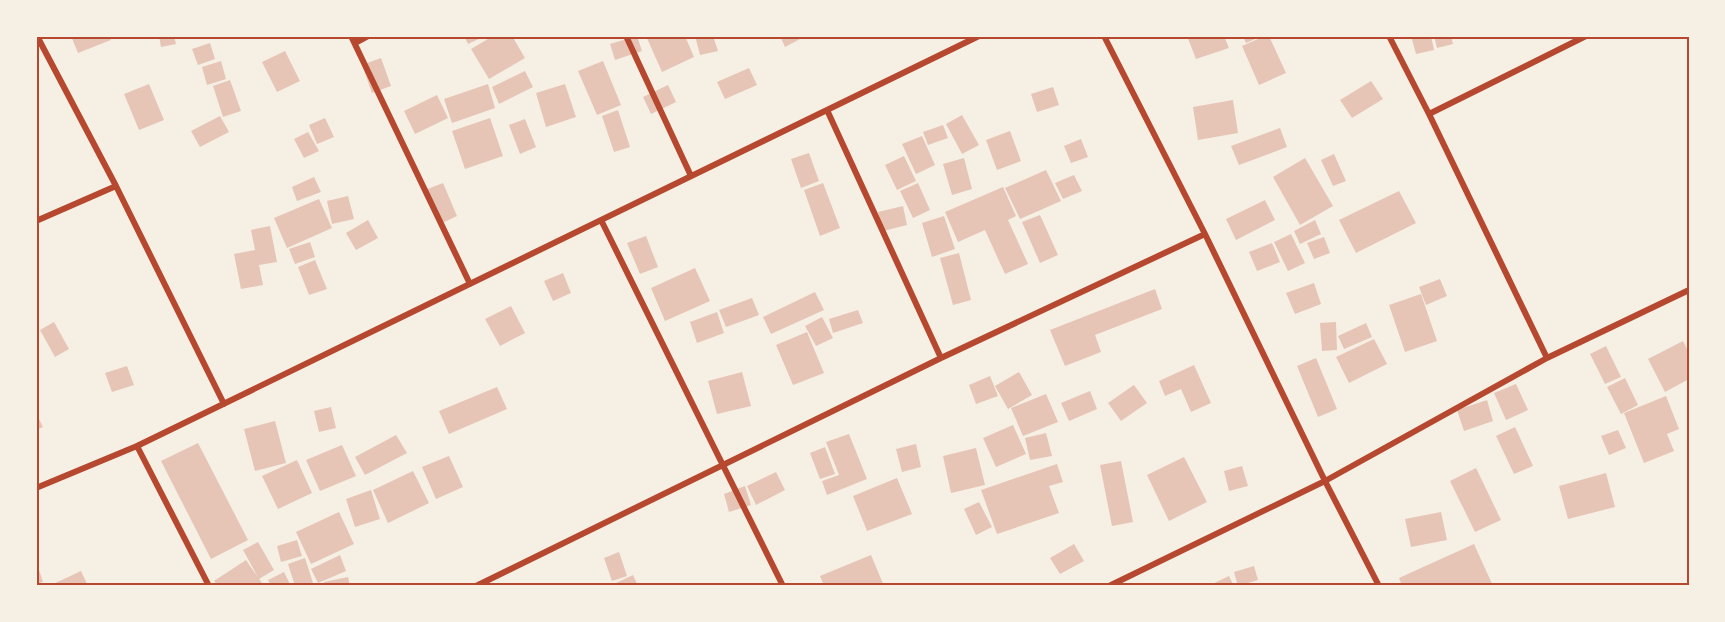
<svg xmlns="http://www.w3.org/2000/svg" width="1725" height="622" viewBox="0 0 1725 622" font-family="'PT Sans Narrow',sans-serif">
<rect width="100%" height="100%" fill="#f6efe4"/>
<path fill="#e6c5b7" d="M71 36H109L111 40 78 53Z
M159 36H174L176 44 161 47Z
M464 36H485L468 44Z
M493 36H512L525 58 489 79 471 49Z
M637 36 642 51 615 60 610 44Z
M646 36H685L694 57 662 72Z
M695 36H713L718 51 700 55Z
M780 36H799L800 39 785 47Z
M1187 36H1224L1229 48 1196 59Z
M1243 36H1262L1246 43Z
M1265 36H1269L1286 73 1259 85 1242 46Z
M1411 36H1431L1434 50 1416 54Z
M1434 36H1451L1453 44 1437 48Z
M210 43 215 59 198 65 192 49Z
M285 51 300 81 277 92 262 62Z
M381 58 391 86 372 93 362 65Z
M221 61 226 79 207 85 202 67Z
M603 61 621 105 597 115 578 71Z
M749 68 757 85 725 99 717 82Z
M525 71 533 87 499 104 492 87Z
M230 80 241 111 223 117 213 86Z
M1371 81 1383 99 1352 118 1340 100Z
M149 84 164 120 139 130 124 94Z
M488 84 495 108 452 123 444 99Z
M565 84 576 117 546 127 536 93Z
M668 85 676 102 651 114 643 97Z
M1053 87 1059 105 1037 112 1031 94Z
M437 95 448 118 415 134 404 111Z
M1233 100 1238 133 1198 140 1193 107Z
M618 110 630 147 614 152 602 116Z
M962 115 979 145 962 154 946 124Z
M220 116 229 132 200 147 191 131Z
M325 118 334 137 317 144 309 125Z
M490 118 503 156 465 169 452 131Z
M525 119 536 147 520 154 509 125Z
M943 125 948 138 928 145 923 132Z
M1280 128 1287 147 1239 165 1231 146Z
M1010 131 1021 161 997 170 986 140Z
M308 132 319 151 304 158 294 139Z
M922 136 935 165 916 174 902 144Z
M1081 139 1088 157 1071 163 1064 146Z
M809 153 819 181 801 188 791 159Z
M1334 154 1346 181 1333 186 1321 160Z
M904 156 916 181 897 190 885 165Z
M964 158 972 189 952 195 943 164Z
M1305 158 1333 206 1300 225 1273 177Z
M1046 170 1061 201 1020 219 1005 188Z
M1074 175 1082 191 1063 199 1055 183Z
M314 177 321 192 297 201 292 187Z
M443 183 457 216 440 224 425 190Z
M823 183 840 228 820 236 804 190Z
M918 183 930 210 913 218 900 191Z
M1003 187 1016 216 1008 220 1028 264 1005 274 985 230 958 242 945 212Z
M1399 191 1416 223 1356 253 1339 220Z
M348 196 354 219 332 224 327 201Z
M319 199 332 228 287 248 274 218Z
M1265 200 1275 220 1236 240 1226 219Z
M903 206 907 225 883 231 878 212Z
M1040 215 1058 255 1040 263 1022 222Z
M944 216 955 249 932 257 922 223Z
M368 220 378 238 356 250 346 233Z
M1315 220 1321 234 1300 244 1294 231Z
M270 226 277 262 259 265 263 285 241 289 234 254 255 250 251 230Z
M1291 234 1305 263 1288 271 1274 242Z
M646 236 658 267 640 274 627 243Z
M1324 237 1330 253 1314 259 1307 243Z
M310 242 315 257 295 264 289 249Z
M1272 243 1280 262 1257 271 1249 252Z
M959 253 971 300 953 305 940 258Z
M315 260 327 289 309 295 298 267Z
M695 268 710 301 665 321 651 288Z
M563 273 571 293 553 301 544 281Z
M1440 279 1447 296 1426 305 1419 287Z
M1314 283 1321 304 1295 314 1286 293Z
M1155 289 1162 309 1095 335 1101 352 1065 366 1050 330Z
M815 292 824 310 771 334 763 317Z
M1421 294 1437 341 1405 352 1389 305Z
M752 298 759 315 726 327 719 310Z
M511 306 525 333 500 346 485 319Z
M858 310 863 323 833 333 829 319Z
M717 312 724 333 697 343 690 322Z
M822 317 833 338 816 346 805 326Z
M54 322 69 349 55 357 40 330Z
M1336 322 1337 350 1322 351 1320 323Z
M1366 323 1372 337 1344 349 1338 336Z
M807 332 824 373 793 385 776 345Z
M1374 339 1387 364 1349 383 1336 357Z
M1683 341 1689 353V379L1665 392 1648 359Z
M1606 346 1621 377 1605 384 1590 354Z
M1316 358 1337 409 1318 417 1297 366Z
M1194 365 1211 403 1191 412 1181 389 1165 396 1159 381Z
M127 366 134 385 112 392 105 373Z
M742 372 751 406 717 414 708 381Z
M1019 372 1032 395 1008 409 995 386Z
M990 376 998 396 976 404 969 385Z
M1625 378 1638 405 1621 414 1607 387Z
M1516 384 1528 410 1506 420 1494 393Z
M1134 385 1147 403 1121 421 1108 403Z
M497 387 507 409 449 434 439 411Z
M1090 391 1097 409 1069 421 1061 403Z
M1046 394 1058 422 1023 436 1011 408Z
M1666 396 1679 429 1667 434 1674 451 1644 463 1624 413Z
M1487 400 1493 421 1464 431 1457 410Z
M331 407 336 428 319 432 314 411Z
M36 413 43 427 36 430Z
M275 421 286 463 255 471 244 429Z
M1013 425 1026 454 996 467 983 438Z
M1515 427 1533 466 1514 474 1496 436Z
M1618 430 1626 448 1609 455 1601 436Z
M1046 433 1052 456 1030 460 1025 438Z
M849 434 867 479 827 495 822 481 839 475 826 442Z
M396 435 407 453 365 475 355 457Z
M198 443 248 540 211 559 161 461Z
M916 444 921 467 902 472 896 449Z
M342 445 356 476 320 491 306 460Z
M825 447 835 474 820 479 810 453Z
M976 448 985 485 951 493 943 456Z
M449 456 463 487 436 499 422 467Z
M1184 457 1207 502 1169 521 1147 475Z
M297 460 312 493 278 509 262 476Z
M1121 461 1133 522 1112 526 1100 465Z
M1057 464 1063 482 1049 486 1059 513 997 534 981 490Z
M1242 466 1248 486 1229 491 1224 471Z
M1476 468 1501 520 1475 532 1450 481Z
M413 471 429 503 388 523 373 490Z
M776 472 785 490 756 505 747 486Z
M1606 473 1615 507 1568 519 1559 486Z
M897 478 912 514 867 531 853 496Z
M745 486 751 505 729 512 724 494Z
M371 490 380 519 355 527 346 499Z
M979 502 992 527 976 535 964 509Z
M339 512 354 544 311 564 296 532Z
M1441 512 1447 540 1411 547 1405 519Z
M297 540 302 556 281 562 277 546Z
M258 542 274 570 259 579 243 550Z
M1074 544 1084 561 1060 574 1050 558Z
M1474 544 1493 586H1402L1399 578Z
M619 552 627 576 612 581 604 558Z
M340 555 346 571 318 583 311 569Z
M871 555 884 586H824L820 576Z
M305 558 314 586H295L288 564Z
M246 560 264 586H218L214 581Z
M36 561 43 582 36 584Z
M1254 566 1258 580 1238 586 1234 572Z
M81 571 88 586H49Z
M284 572 291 586H271L268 580Z
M633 575 638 586H615L614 584Z
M1229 576 1234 586H1208Z
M348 577 350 586H325L324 582Z"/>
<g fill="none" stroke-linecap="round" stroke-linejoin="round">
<path stroke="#b5482f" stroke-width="6" d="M37 36 116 186 224 404
M351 36 470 284
M626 36 691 176
M1104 36 1205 234 1325 481 1379 586
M1389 36 1429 114 1547 358
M355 43 368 36
M827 110 941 358
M1429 114 1586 36
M601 220 783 586
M36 221 116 186
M137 446 209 586
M36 488 137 446 979 36
M476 586 941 358 1205 234
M1109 586 1325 481 1547 358 1689 290"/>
</g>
<rect width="1725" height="622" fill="none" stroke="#f6efe4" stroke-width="75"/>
<rect x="38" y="38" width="1650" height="546" fill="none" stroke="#b5482f" stroke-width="2"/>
</svg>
